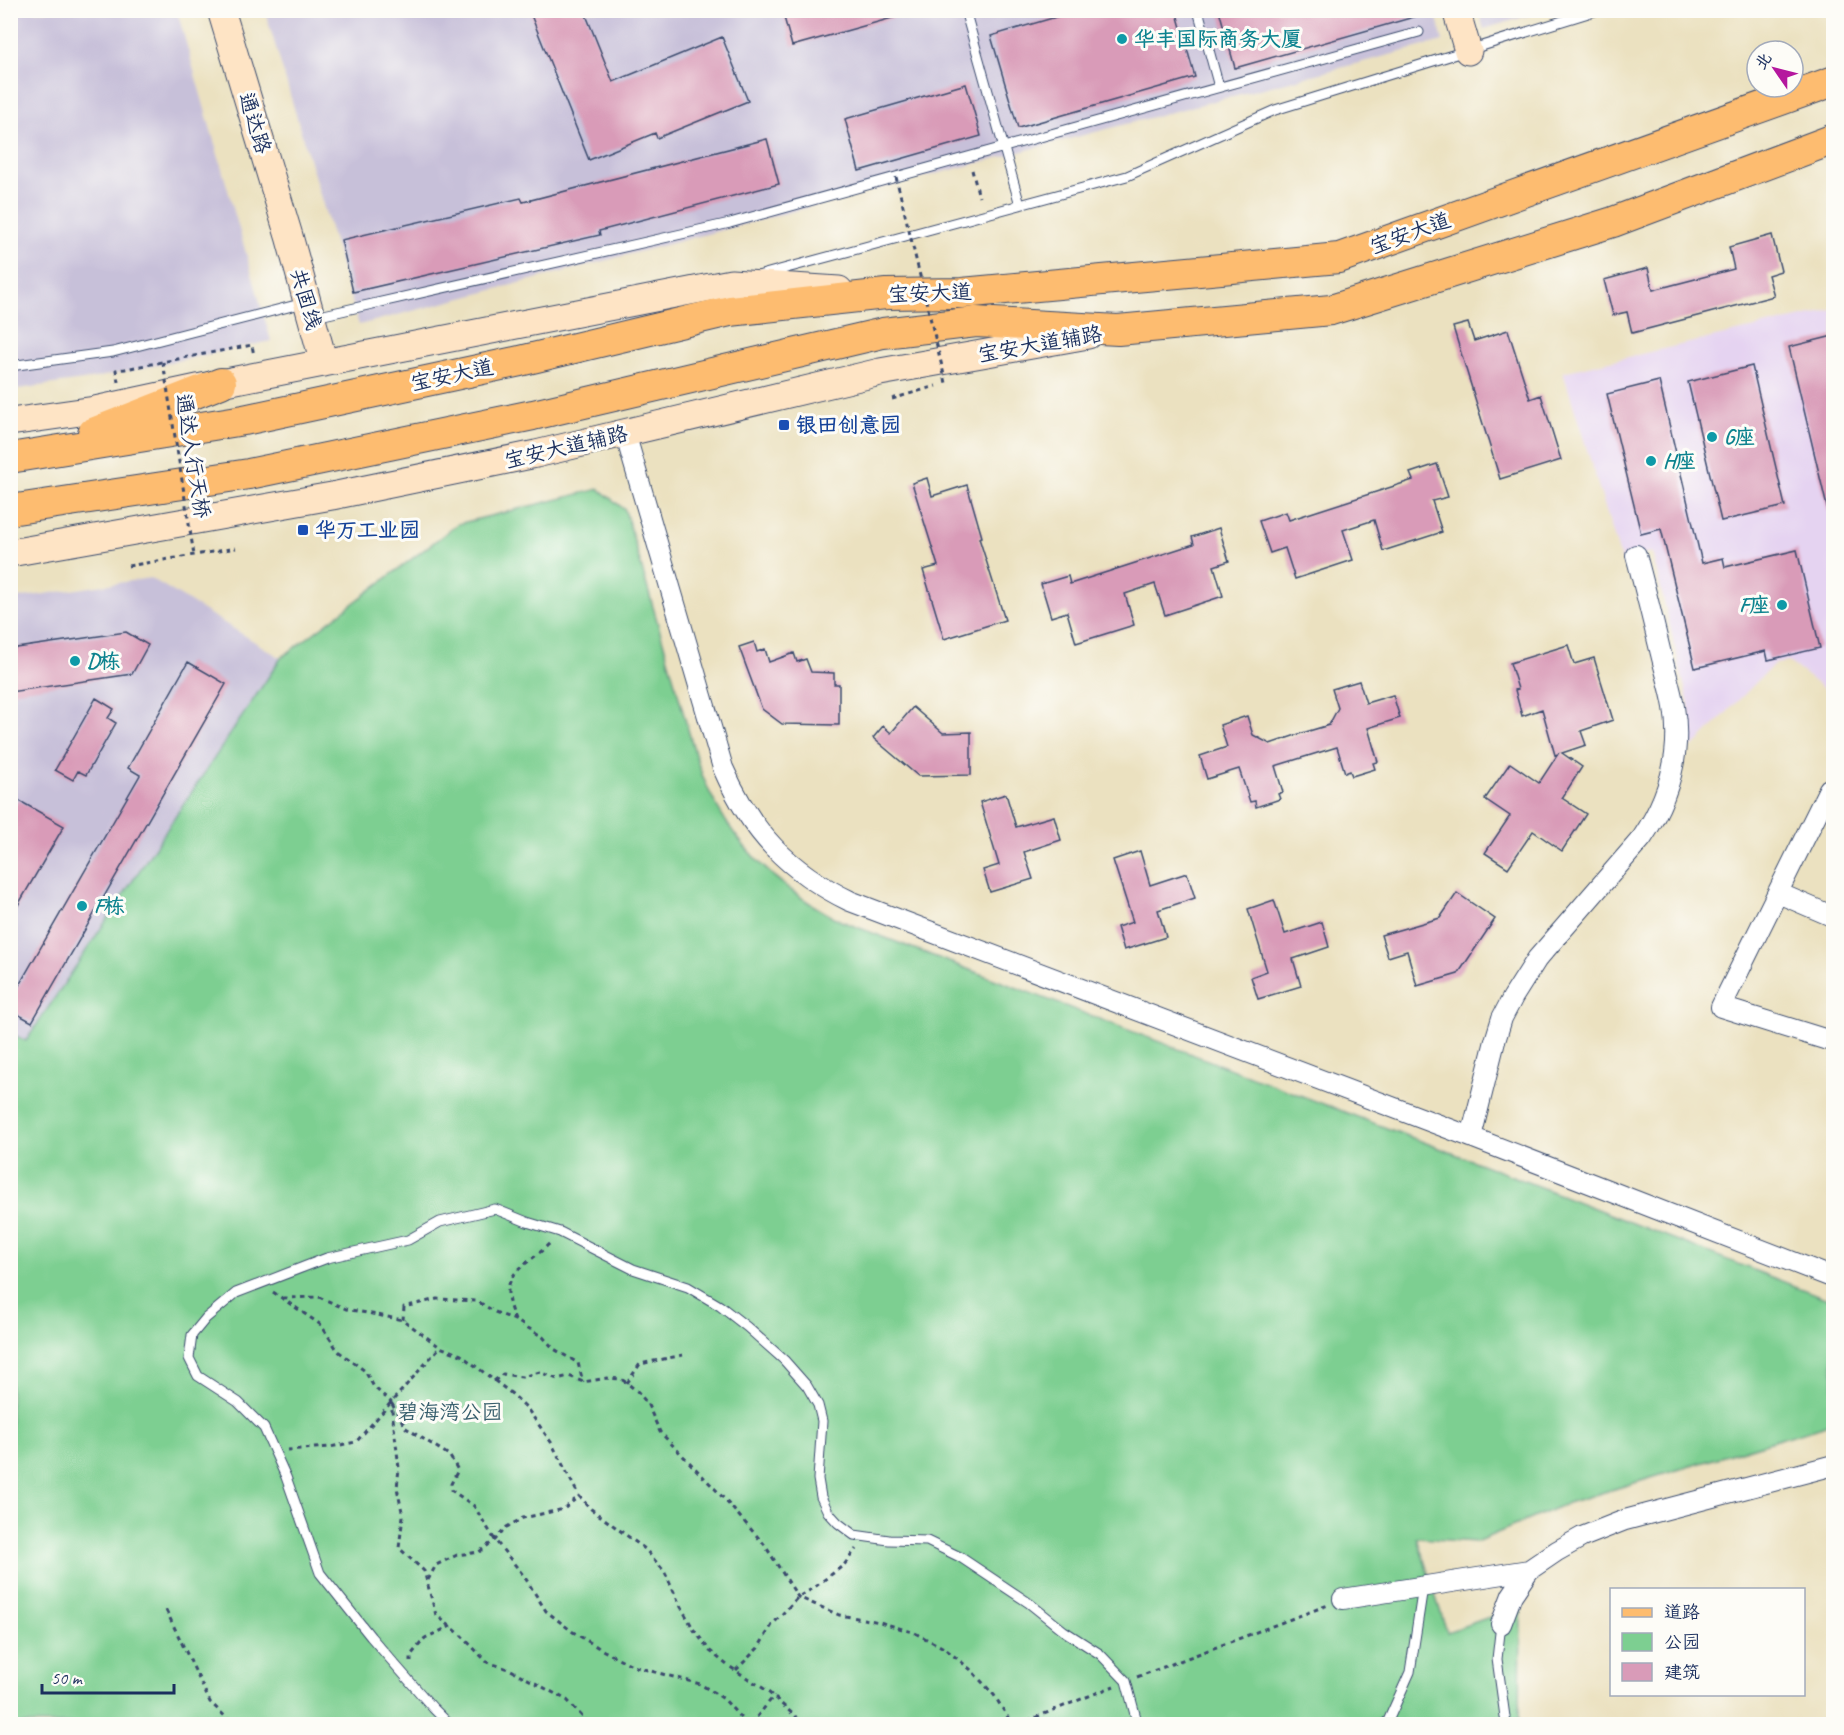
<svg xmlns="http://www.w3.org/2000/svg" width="1844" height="1735" viewBox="0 0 1844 1735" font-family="Caveat,'LXGW WenKai TC',sans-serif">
<rect width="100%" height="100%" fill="#fdfcf7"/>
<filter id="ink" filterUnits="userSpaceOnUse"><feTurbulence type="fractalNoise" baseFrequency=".0167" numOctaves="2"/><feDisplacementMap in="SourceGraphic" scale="12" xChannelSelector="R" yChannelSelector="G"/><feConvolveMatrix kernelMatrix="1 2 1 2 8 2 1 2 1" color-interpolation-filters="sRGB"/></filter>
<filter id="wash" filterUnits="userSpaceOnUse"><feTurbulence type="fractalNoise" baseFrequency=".008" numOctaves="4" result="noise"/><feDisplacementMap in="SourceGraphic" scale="24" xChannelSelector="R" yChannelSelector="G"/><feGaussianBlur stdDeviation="1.35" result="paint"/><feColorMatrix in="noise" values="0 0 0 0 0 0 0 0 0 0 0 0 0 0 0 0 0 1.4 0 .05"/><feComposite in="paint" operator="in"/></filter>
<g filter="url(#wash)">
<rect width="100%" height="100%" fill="#ebe1c0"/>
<path fill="#e5d3f1" d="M1833 310V696L1789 662 1774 664 1692 748 1689 705 1652 552 1621 559 1563 372Z"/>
<path fill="#c7c0d9" d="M1435 10 1443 41 359 325 265 11Z
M10 11H177L271 341 90 379 11 390Z
M1478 11V10L1544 11 1484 29Z
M151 578 281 658 26 1042 11 1033V599Z"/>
<path fill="#7dcf91" stroke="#4c7f78" stroke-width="1.5" d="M599 489 625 510C641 566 657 621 673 676 683 710 691 744 703 777 730 844 778 889 841 921L1463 1157 1833 1301V1423L1568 1503 1476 1542 1417 1538 1447 1632 1521 1606 1520 1724H11L10 1033 26 1041 281 658 458 524Z"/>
<g id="blocks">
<path fill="#d99bb8" d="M529 10H584L613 82 722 37 748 101 657 138 655 133 589 160Z
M782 10H902L903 15 792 46Z
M1080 10H1176L1195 77 1018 128 991 36Z
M1219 10H1420L1421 15 1235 68Z
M966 84 981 136 859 171 845 119Z
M767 139 779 184 599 231 600 235 353 292 341 240 521 198 523 202Z
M1772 235 1781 271 1768 275 1774 296 1632 333 1627 312 1613 315 1604 280 1648 268 1653 290 1734 269 1729 247Z
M1468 323 1474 341 1508 330 1530 399 1541 395 1561 460 1500 479 1453 327Z
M1833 336V510L1828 511 1789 347Z
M1752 366 1785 506 1721 521 1688 382Z
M1659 381 1702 563 1723 558 1725 567 1797 550 1820 648 1768 660 1766 651 1695 668 1661 529 1641 534 1607 394Z
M1437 464 1448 497 1432 501 1442 532 1383 551 1374 520 1343 530 1353 560 1295 579 1285 548 1270 553 1259 521 1286 512 1289 520 1413 480 1410 473Z
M927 478 932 496 967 485 982 537 979 538 1005 620 944 639 923 570 938 566 912 483Z
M1219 528 1229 561 1214 566 1223 596 1165 615 1155 584 1125 594 1134 625 1076 643 1067 612 1051 617 1041 584 1068 576 1070 584 1194 544 1192 537Z
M126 632 148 645 132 674 10 692V649Z
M754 642 757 652 765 649 769 662 794 653 797 662 806 659 811 672 834 673V684H839V725L782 724 762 709 739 647Z
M1568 645 1574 664 1594 658 1613 720 1581 731 1586 745 1562 753 1582 767 1562 798 1586 814 1562 851 1533 831 1508 868 1485 853 1510 816 1485 799 1510 763 1539 783 1558 754 1555 755 1542 709 1522 716 1515 690 1518 689 1510 663Z
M188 662 226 684 32 1022 10 1010V1001L140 775 128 768Z
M1359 681 1366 703 1393 695 1400 718 1368 728 1378 762 1373 763 1375 769 1352 776 1350 771 1345 773 1337 747 1275 766 1283 792 1278 794 1280 799 1256 807 1255 801 1250 802 1239 769 1207 779 1200 756 1227 747 1220 725 1247 716 1253 735 1270 744 1299 734 1329 725 1338 708 1332 689Z
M96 698 114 709 108 718 116 723 86 775 78 771 73 780 55 770Z
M913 707 943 733 971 732V775L918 776 873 738 883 726 891 733Z
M1006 794 1016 827 1054 816 1061 840 1024 852 1033 879 990 892 983 870 999 865 980 802Z
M18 800 64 826 10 919V812Z
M1140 851 1150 885 1187 873 1195 898 1158 910 1166 937 1124 950 1117 927 1133 922 1113 860Z
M1457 893 1495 919 1458 974 1417 986 1407 951 1388 957 1381 935 1440 918Z
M1274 900 1285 934 1322 922 1329 947 1293 959 1301 986 1258 999 1251 977 1267 971 1248 909Z"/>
</g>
</g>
<g filter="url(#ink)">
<use href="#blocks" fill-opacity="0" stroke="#3a4a6d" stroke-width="1.5"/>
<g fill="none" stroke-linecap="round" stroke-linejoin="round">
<defs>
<path id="lane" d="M965 10 1020 205
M1198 10 1219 87
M761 275 1127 176 1275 110 1598 10
M315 317 730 223 1419 32
M10 366 113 352 304 303
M1501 1624 1497 1659 1506 1724
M449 1724 433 1708 371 1637 320 1573 286 1477 264 1428 238 1402 198 1376 189 1358 192 1335 206 1318 236 1293 327 1258 408 1240 440 1222 495 1209 527 1222 560 1232 633 1269 688 1287 720 1306 747 1327 784 1360 807 1386 818 1405 822 1421 818 1479 821 1497 828 1512 838 1523 854 1535 889 1540 927 1541 960 1557 1029 1603 1064 1631 1100 1654 1126 1681 1136 1718 1135 1724
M1384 1724 1388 1721 1410 1672 1423 1587"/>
<path id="street" d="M625 433 723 768C751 832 788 871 850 901L1471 1137 1834 1278
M1829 789 1721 1007 1834 1042
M1778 893 1834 917
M1471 1137 1495 1041 1502 1018 1513 997 1537 959 1642 838C1668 799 1682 755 1674 707 1671 689 1665 671 1661 654 1653 621 1645 588 1636 555
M1343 1599 1529 1570
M1501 1624 1512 1595 1529 1570 1557 1551 1582 1537 1625 1520 1834 1465"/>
<path id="secondary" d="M221 10 289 236 324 363
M1456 10 1468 51
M10 422 95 410 221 383 731 283 839 290
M10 553 332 496 536 454 880 372 1088 335"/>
<path id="primary" d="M93 433 221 383
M10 458 244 420 520 361 730 311 886 294 962 293 1339 258 1834 81
M10 510 249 474 533 415 883 333 976 322 1118 330 1331 310 1613 222 1834 139"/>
</defs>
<use href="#lane" stroke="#3a4a6d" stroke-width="11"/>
<use href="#street" stroke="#3a4a6d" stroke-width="22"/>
<use href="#secondary" stroke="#3a4a6d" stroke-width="29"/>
<use href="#primary" stroke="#3a4a6d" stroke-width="32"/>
<path stroke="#3a4a6d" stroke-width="3" stroke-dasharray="4.5 4.5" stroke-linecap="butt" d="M972 170 979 197
M118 382 116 370 125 369 252 345 254 356
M892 399 936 386
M128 566 236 548
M273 1292 321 1325 338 1351 365 1371 374 1387 391 1402 399 1468 397 1488 403 1516 399 1548 424 1571 436 1615 460 1634 487 1662 511 1670 567 1700 589 1724
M283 1298 319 1297 346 1309 403 1320 440 1347 461 1355 512 1394 526 1407 551 1442 579 1496 591 1509 645 1549 664 1571 681 1607 694 1630 710 1651 727 1665 766 1690 804 1724
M403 1320 404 1307 437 1299 477 1301 495 1312 515 1320 543 1337 554 1349 578 1363 583 1382
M515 1320C494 1272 524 1270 551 1242
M494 1381 503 1374 522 1377 540 1372 557 1379 569 1376 583 1382 607 1378 621 1379 627 1383 638 1392 647 1403 660 1432 717 1491 764 1544 798 1597 839 1615 880 1622 915 1633 944 1648 970 1669 994 1695 1012 1724
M627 1383 640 1364 683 1355
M392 1404 406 1428 449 1455 458 1470 451 1484V1490L474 1506 495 1540 524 1576 546 1611 573 1632 604 1651 636 1667 700 1684 724 1699 746 1724
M287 1450 330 1447 356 1442 440 1347
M428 1580 436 1565 457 1555 479 1552 495 1540 505 1528 523 1518 564 1509 579 1496
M166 1610 210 1702 233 1724
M411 1662V1655L425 1638 451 1626
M736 1670 758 1648 772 1625 798 1597 812 1589 844 1565 856 1549
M1137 1677 1328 1605
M751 1724 774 1696
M1019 1724 1114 1686"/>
<use href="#lane" stroke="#fff" stroke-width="9"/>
<use href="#street" stroke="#fff" stroke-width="20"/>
<use href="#secondary" stroke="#fee4c5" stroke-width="27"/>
<use href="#primary" stroke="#fdbc6f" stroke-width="30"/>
<path stroke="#3a4a6d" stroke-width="3" stroke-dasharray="4.5 4.5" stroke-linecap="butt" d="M896 177 946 383
M163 362 194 555"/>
</g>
</g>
<g fill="#0f9aa8" stroke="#fdfcf7" stroke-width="2">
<circle cx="1122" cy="39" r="6"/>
<circle cx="1712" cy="437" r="6"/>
<circle cx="1651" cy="461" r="6"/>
<circle cx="1782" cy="605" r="6"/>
<circle cx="75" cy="661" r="6"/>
<circle cx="82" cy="906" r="6"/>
</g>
<g fill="#1a4fb4" stroke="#fdfcf7" stroke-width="2">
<rect x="778" y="419" width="12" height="12" rx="3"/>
<rect x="297" y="524" width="12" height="12" rx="3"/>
</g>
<g text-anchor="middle" stroke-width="6" stroke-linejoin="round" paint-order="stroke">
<g font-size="21" font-weight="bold" fill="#0d838f" stroke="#fdfcf7" text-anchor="start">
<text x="1134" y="46">华丰国际商务大厦</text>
<text x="1724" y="444">G座</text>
<text x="1663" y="468">H座</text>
<text x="1770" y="612" text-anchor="end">F座</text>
<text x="87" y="668">D栋</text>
<text x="94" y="913">F栋</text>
</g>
<g font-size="21" fill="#1b2f5e" stroke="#fdfcf7">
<text transform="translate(255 123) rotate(73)" y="7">通达路</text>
<text transform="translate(1410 233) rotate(-20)" y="7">宝安大道</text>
<text transform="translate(930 293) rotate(-2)" y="7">宝安大道</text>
<text transform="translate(306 299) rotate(74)" y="7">共固线</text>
<text transform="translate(1040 344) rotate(-10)" y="7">宝安大道辅路</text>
<text transform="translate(452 375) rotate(-12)" y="7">宝安大道</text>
<text transform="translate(566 447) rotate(-13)" y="7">宝安大道辅路</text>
<text transform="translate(193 456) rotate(81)" y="7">通达人行天桥</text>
</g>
<g font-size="21" font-weight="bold" fill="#164399" stroke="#fdfcf7" text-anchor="start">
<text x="796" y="432">银田创意园</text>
<text x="315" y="537">华万工业园</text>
</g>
<g font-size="21" fill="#385f6d" stroke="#fdfcf7">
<text x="450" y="1419">碧海湾公园</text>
</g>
</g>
<rect width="1844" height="1735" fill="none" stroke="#fdfcf7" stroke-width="36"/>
<rect x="1610" y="1588" width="195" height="108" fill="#fdfcf7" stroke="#a3aaba" stroke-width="1.5"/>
<rect x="1622" y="1608" width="30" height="9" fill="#fdbc6f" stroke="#a3aaba" stroke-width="1.5"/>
<text x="1664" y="1618" font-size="18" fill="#1b2f5e">道路</text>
<rect x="1622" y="1633" width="30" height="18" fill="#7dcf91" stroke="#a3aaba" stroke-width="1.5"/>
<text x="1664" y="1648" font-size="18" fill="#1b2f5e">公园</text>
<rect x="1622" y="1663" width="30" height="18" fill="#d99bb8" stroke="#a3aaba" stroke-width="1.5"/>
<text x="1664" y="1678" font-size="18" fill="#1b2f5e">建筑</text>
<g transform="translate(1775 69) rotate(305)"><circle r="28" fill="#fdfcf7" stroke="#a3aaba" stroke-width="1.5"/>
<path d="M0-4.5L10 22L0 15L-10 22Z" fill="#b5179e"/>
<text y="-9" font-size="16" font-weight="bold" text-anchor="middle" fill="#1b2f5e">北</text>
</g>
<path d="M42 1684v9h132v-9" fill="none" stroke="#1b2f5e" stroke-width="3"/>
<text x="51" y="1684" font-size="18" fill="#1b2f5e" stroke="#fdfcf7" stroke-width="4.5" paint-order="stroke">50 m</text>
</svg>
